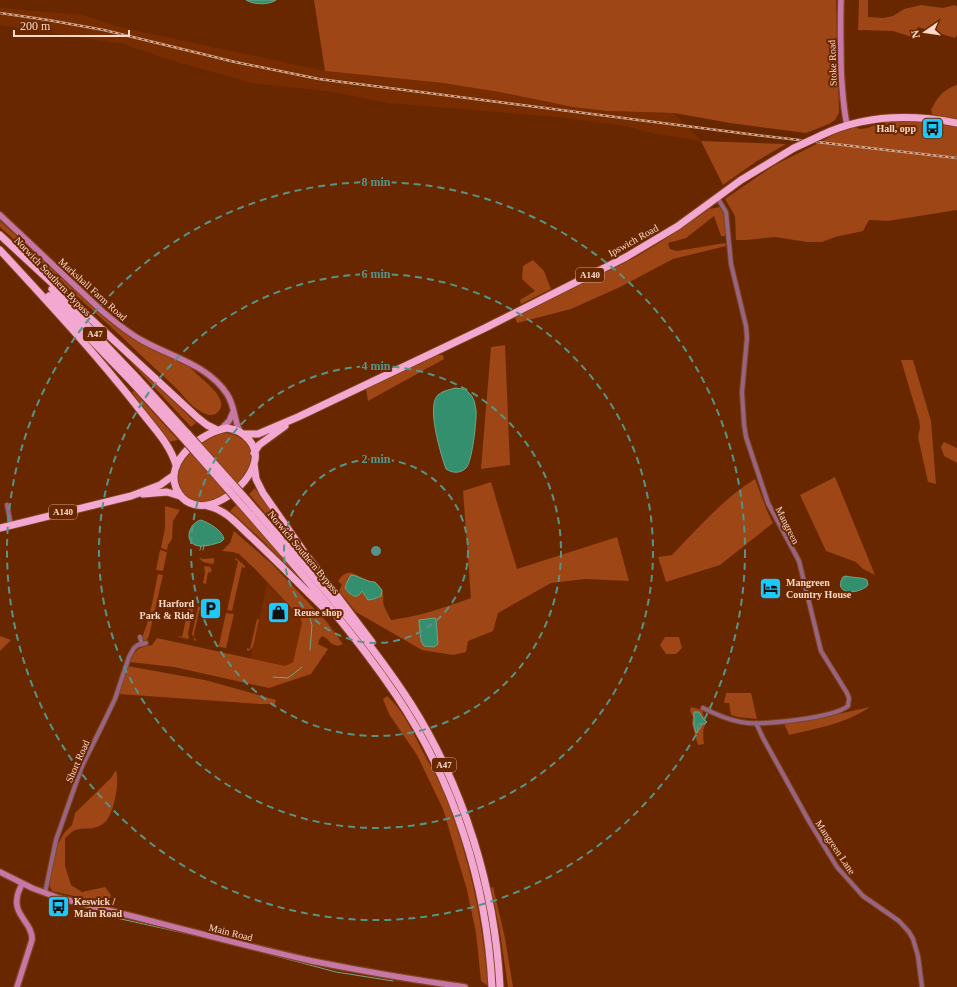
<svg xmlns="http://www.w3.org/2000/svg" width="957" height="987" viewBox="0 0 957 987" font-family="Georgia,serif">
<rect width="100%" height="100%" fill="#692700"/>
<path fill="#772d00" d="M0 8 83 15 119 27 325 71 443 83 499 92 573 107 607 111 674 113 701 141 657 134 619 125 557 117 388 103 327 91 252 83 177 62 123 44 0 25Z
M267 583 300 617 302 623 293 662 285 666 250 659Z"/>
<path fill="#9e4615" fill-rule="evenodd" d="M314 0H836L839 113 835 120 829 124 806 133 730 123 674 113 607 111 573 107 499 92 443 83 325 71Z
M859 0H868V17L883 18 893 16 904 9 921 5 943 8 955 5 957 7V35L955 38 918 27 912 37 893 31 858 30Z
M957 85V120L933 116 931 110C937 98 943 89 957 85Z
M913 120 957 126V210L888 221 869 220 863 231 835 237 822 242H807L775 237 746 240H736L735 216 725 199 773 166 828 138 838 131 851 126 860 129 868 128 883 121Z
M701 141 786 144 757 161 723 185Z
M720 207 725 215V236H721L714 216 686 238 668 243 670 249 677 251 725 243 726 246 673 259 620 287 571 309 517 323 515 317 634 258 659 243 709 209Z
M0 221 118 328C140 343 164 354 189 365 193 375 233 397 218 412 212 419 200 412 194 407 187 401 181 393 175 387 157 370 139 354 122 337 82 300 41 264 0 227Z
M533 260 544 271 551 289 521 304 520 300 535 291 522 279 523 266Z
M505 345 510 465 481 469 491 347Z
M433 355H443L444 359 368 401 366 389Z
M127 356 196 423 191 427 126 357Z
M901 360H913L931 421 936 484 928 482 918 437 920 427 919 420Z
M134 391 178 440 168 442 132 392Z
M222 433C240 432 260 449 249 469 241 485 225 497 208 502 188 509 173 485 180 467 187 452 206 439 222 433Z
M944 442 957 448V463L944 456 941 447Z
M835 477 875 575 863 569 856 562 826 551 800 495Z
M755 479 768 513 773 523 720 565 666 582 658 557 672 555C698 528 723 499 755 479Z
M491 482 517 569 617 537 629 581 585 579 551 583 498 613 493 631 468 641 466 652 453 655 422 650 356 612 339 591 342 585 338 581C348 566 355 575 367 580 373 583 379 582 382 590 384 593 383 598 383 602 384 608 388 614 391 620 421 616 443 608 471 598L463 491ZM356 576C360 578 364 580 368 582 377 585 375 581 382 590L380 597 372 600 362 591 360 594 354 596H351ZM435 618 436 619 438 644 424 646 421 641 419 622Z
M255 488 261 496 337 599 249 494Z
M237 504 312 590V591L261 539 230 511Z
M165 506 180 510 173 521 172 539 168 545 167 550 161 548 165 528Z
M234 531 273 565 326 621 343 644 338 646 332 644 326 638 322 636 319 640 318 644 328 649 311 674 269 688 174 667 130 662C135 650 138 647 152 645L157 638 285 666 293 662 302 623 300 617 256 570 239 554 233 552 222 551 230 543Z
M160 550 167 552 163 571 156 570Z
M199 558 204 559 214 558V563L212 564 203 562Z
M236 558 245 566V568L242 567 232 611 227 610 238 561 235 560Z
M204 566 210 567 212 570 210 573 208 572 206 584 203 583 205 573Z
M158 574 163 575 149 636 146 641H144L142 638 149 618Z
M189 605 194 606 188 633 189 639 178 637 179 636 182 637Z
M198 606 200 607 193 638 196 639V641L194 640 192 634Z
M226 613 234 614 226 648 215 646 216 645H219Z
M257 619 259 620 253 647 250 650 247 651V648L250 649Z
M0 636 11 640 0 651Z
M665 637H679L682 648 676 654H666L660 645Z
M127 666 205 680 276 700 275 704H260L119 694Z
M726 693H751L757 719 738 717 731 715 729 703H724Z
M387 696C403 710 412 731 422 750 429 764 438 778 444 793 469 855 483 920 488 986L481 981 476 933 467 890 443 809 417 755 389 714 383 699Z
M691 707 702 710 704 717 707 722C702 729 703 735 704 744L698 745 692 724 693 717 690 711Z
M870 707C845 724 818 728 789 735L784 723H797Z
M116 770C120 781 114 815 104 823 95 831 84 827 75 830 71 832 68 836 65 838V866L71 885 82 892 105 887 111 895 108 904 52 891 49 884 57 846 64 833 72 825 75 813 111 778Z
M493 887 505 938 513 987H508L499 926 491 888Z"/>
<path fill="#348f6e" stroke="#70a68a" d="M246 0H276C269 5 254 5 246 0Z
M455 388C461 389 465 388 469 393 474 397 475 404 476 410 477 419 472 463 466 468 460 474 452 473 446 469 441 455 426 406 438 395 442 391 449 390 455 388Z
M201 520C209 523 222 530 224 539L221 542C214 544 202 548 195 545 183 539 191 522 201 520Z
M351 575C360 576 366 582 375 582L382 590 381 596 374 599 368 600 362 591C357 601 350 595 345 588L347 582Z
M846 576C852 578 863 577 867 580L868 585C859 595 832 595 843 577Z
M435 618 436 619 438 644 434 647 424 646 421 641 419 622V620Z
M694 712H699L704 720 707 722 705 724H700L698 725V732L696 733 694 725Z"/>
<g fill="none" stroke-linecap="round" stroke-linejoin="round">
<path stroke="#70a68a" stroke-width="1" d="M200 550 201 546
M203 550 204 545
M309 615 312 625 310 650
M273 677 288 678 302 667
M85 911 202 937
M257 951 336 972 393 981"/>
<defs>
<path id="street" d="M7 505 11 525
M140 637 142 644
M703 708C715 714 728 720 741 722 760 726 833 718 848 706L849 698 847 693 821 651 799 561 768 503 746 437 744 424 742 392 747 338 746 326 731 264 726 212 717 197
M756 723 763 738 810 823 837 867 863 896 899 921 909 932 913 939 918 956 922 987
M45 893 56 840 82 766 102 726 115 699 129 657 134 648 138 645 146 643"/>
<path id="secondary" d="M841 0C840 23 841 46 841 69 842 87 843 106 847 125
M0 215 102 311C115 322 128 333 143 341 172 357 208 365 227 394 235 406 234 420 240 432
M221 429 229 421 233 412
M0 872 32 888 59 898C143 918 227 942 312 961 362 971 414 980 465 987
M17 987 32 940C33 924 14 915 17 899 17 893 20 889 22 884"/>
<path id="highway" d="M822 135C864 115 911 114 957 123
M0 235 198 418 207 425 217 430
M0 250C48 302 96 354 140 410 153 427 170 444 176 465
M52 289 138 379 188 434
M49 296 128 378 183 438
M227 428C244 430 260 446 254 464 248 486 213 514 190 503 183 500 179 495 176 488 165 460 202 432 227 428Z
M243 434H258L298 417 485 328 626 257 678 226 741 180 794 148
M254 453 259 445 285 426
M254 464 256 479 263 493 304 552 372 642
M143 494 167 492 180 496
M246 499C302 564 365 632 411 704 464 788 495 888 500 987
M240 503C294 565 350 627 396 695 454 781 487 884 492 987
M208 506C226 510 237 524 250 536 276 560 301 586 327 611
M0 528 131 496 160 485 174 475"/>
</defs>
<use href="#street" stroke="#804420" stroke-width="6"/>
<use href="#secondary" stroke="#804420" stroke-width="8"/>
<use href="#highway" stroke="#804420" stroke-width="9"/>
<use href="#street" stroke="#976481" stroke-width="4"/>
<use href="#secondary" stroke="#c777a5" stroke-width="5.5"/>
<use href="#highway" stroke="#f2a8d1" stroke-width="7"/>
<defs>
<path id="rail" d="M0 13 48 20 104 30 235 62 319 79 756 135 957 158"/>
</defs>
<use href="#rail" stroke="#d2a792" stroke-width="2.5"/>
<use href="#rail" stroke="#692700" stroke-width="1" stroke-dasharray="3" stroke-linecap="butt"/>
<defs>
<path id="highway-bridge" d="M794 148 822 135
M188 434 246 499
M183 438 240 503"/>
</defs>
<use href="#highway-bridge" stroke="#804420" stroke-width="9" stroke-linecap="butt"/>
<use href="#highway-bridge" stroke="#f2a8d1" stroke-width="7"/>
</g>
<g fill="none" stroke="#56948a" stroke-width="2" stroke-dasharray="7 5">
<circle cx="376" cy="551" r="92"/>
<circle cx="376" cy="551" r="185"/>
<circle cx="376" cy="551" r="277"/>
<circle cx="376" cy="551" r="369"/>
</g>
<defs>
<symbol id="bus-square" viewBox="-11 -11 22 22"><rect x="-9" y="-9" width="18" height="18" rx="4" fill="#1dc9fc" stroke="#692700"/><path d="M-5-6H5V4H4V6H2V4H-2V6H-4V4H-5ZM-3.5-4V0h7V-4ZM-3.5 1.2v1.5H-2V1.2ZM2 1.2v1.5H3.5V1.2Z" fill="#111"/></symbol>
<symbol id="hotel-square" viewBox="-11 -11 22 22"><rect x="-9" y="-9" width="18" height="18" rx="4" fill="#1dc9fc" stroke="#692700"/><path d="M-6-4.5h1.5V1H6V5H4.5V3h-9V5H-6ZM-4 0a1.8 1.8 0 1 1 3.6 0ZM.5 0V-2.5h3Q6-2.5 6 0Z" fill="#111"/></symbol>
<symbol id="parking-square" viewBox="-11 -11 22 22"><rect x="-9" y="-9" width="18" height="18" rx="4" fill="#1dc9fc" stroke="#692700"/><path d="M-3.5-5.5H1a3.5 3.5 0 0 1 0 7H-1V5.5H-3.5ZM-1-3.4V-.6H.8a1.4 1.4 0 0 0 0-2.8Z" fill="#111"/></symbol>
<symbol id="shop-square" viewBox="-11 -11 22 22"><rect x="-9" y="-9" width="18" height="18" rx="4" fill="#1dc9fc" stroke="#692700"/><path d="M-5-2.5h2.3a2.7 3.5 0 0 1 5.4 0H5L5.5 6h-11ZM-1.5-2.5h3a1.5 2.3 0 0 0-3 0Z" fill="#111"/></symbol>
</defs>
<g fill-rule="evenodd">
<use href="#bus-square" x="920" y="116" width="25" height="25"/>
<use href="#hotel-square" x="758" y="576" width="25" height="25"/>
<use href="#parking-square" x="198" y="596" width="25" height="25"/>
<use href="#shop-square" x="266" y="600" width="25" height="25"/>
<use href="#bus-square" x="46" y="894" width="25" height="25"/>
</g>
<g text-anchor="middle" stroke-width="4" stroke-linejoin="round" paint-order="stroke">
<g fill="#692700" stroke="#cfa48e" stroke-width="1">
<rect x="576" y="268" width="28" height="14" rx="3"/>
<rect x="83" y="327" width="24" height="14" rx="3"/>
<rect x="49" y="505" width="28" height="14" rx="3"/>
<rect x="432" y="758" width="24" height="14" rx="3"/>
</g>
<g font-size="9" font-weight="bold" fill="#fbdacb">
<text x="590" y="278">A140</text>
<text x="95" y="337">A47</text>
<text x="63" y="515">A140</text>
<text x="444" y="768">A47</text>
</g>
<g font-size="10" fill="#fbdacb" stroke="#692700">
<text transform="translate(832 63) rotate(-92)" y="4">Stoke Road</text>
<text transform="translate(633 240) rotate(-29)" y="4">Ipswich Road</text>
<text transform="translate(53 276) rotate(46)" y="4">Norwich Southern Bypass</text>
<text transform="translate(93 289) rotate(42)" y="4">Markshall Farm Road</text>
<text transform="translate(788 525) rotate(63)" y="4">Mangreen</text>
<text transform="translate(304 552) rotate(50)" y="4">Norwich Southern Bypass</text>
<text transform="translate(77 761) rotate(-66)" y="4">Short Road</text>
<text transform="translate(836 847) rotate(56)" y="4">Mangreen Lane</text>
<text transform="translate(231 932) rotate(14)" y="4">Main Road</text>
</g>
<g font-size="10" font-weight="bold" fill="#fbdacb" stroke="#692700" text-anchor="start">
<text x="916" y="132" text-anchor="end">Hall, opp</text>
<text x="786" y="586">Mangreen<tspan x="786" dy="12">Country House</tspan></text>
<text x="194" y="607" text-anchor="end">Harford<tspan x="194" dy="12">Park &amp; Ride</tspan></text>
<text x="294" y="616">Reuse shop</text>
<text x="74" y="905">Keswick /<tspan x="74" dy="12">Main Road</tspan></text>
</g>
</g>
<circle cx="376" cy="551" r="6" fill="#56948a" stroke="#692700" stroke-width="2"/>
<g font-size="12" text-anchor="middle" font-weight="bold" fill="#56948a" stroke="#692700" stroke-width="4" stroke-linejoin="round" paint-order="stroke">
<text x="376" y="186">8 min</text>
<text x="376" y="278">6 min</text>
<text x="376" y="370">4 min</text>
<text x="376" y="463">2 min</text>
</g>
<g transform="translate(925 32) rotate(257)" stroke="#692700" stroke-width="3" paint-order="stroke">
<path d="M0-3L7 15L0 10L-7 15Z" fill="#fbdacb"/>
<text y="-6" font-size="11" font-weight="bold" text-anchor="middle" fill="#fbdacb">N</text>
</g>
<path d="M14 30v6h115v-6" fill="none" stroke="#fbdacb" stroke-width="2"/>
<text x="20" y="30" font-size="12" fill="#fbdacb" stroke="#692700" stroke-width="3" paint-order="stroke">200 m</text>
</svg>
